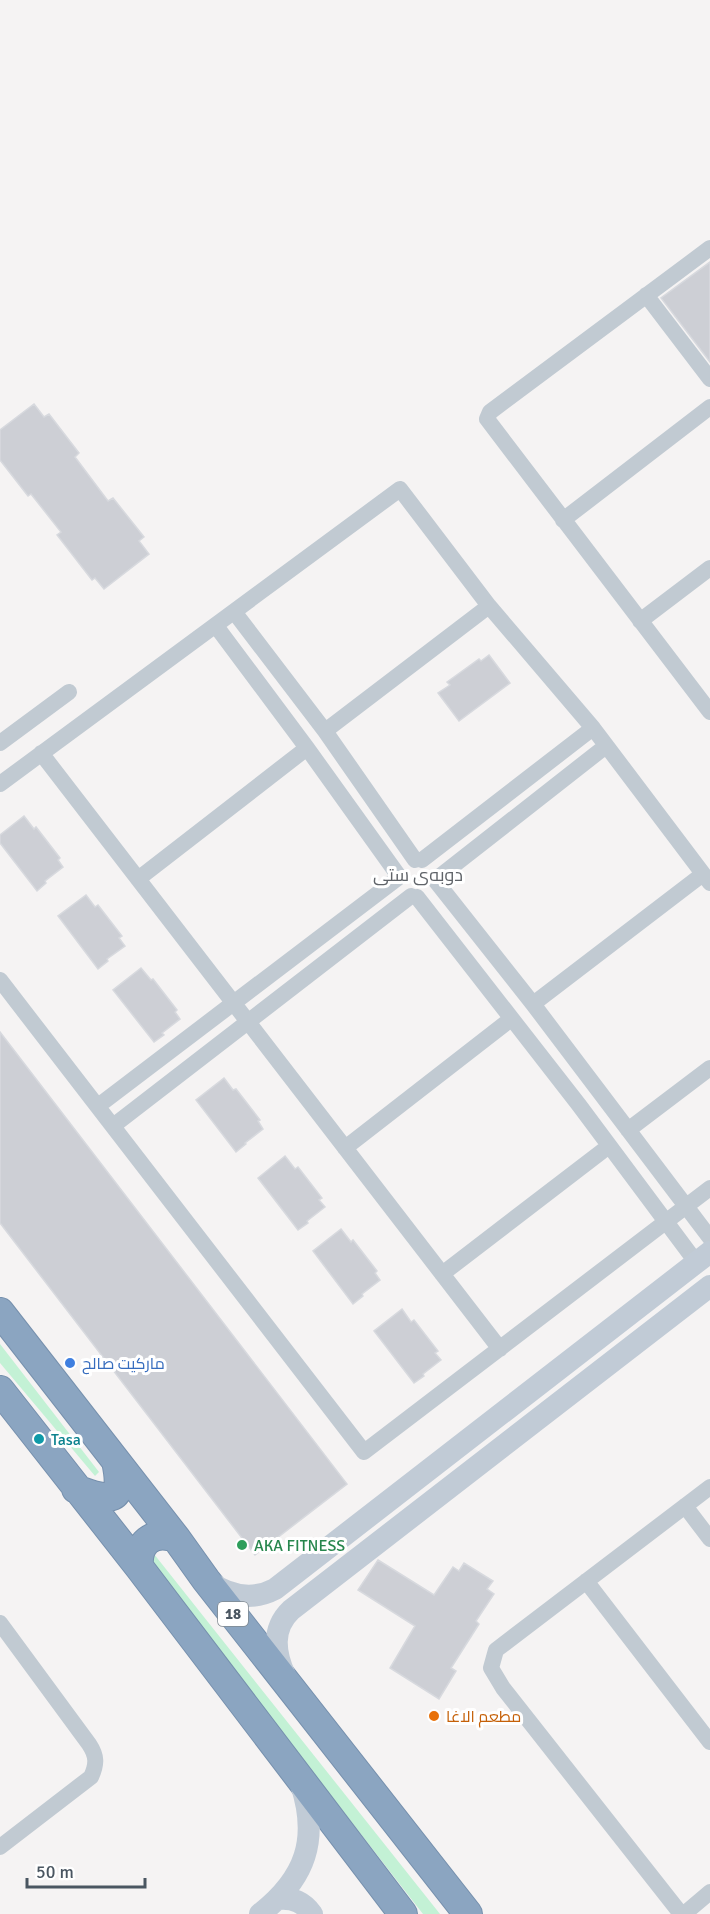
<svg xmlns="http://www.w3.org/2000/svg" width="710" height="1914" viewBox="0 0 710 1914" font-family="Signika,Cairo,sans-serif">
<rect width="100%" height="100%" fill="#f5f3f3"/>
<path fill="#c3f1d5" d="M0 1344 99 1472 95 1476 0 1363Z
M150 1549 440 1914H423L144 1555Z"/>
<path fill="#cdcfd5" stroke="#d7d9de" stroke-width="1.5" d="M710 262V362L661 298Z
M34 404 44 417 49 414 79 453 75 457 108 501 113 498 144 537 139 541 149 554 104 589 95 578 92 580 57 535 61 532 31 494 28 496 0 460V430Z
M489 655 510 683 459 721 438 693 450 685 447 682 479 659 481 661Z
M24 816 34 829 36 827 60 858 58 860 63 867 45 881 46 883 37 891 0 843V835Z
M86 895 95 907 98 905 122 936 119 938 125 946 107 959 108 961 98 969 58 916Z
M141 968 151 980 153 979 177 1010 175 1012 180 1019 162 1033 164 1035 154 1042 113 990Z
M0 1032 347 1484 255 1555 0 1223Z
M224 1078 233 1090 236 1089 260 1120 258 1121 263 1129 245 1143 246 1144 236 1152 196 1100Z
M285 1156 295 1169 298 1167 322 1198 319 1200 325 1207 307 1221 308 1223 298 1230 258 1178Z
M341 1229 351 1242 353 1240 377 1271 375 1273 380 1280 362 1294 363 1296 353 1304 313 1251Z
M402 1309 411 1322 414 1320 438 1351 435 1353 441 1360 423 1374 424 1376 414 1383 374 1331Z
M378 1560 434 1595 453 1567 459 1571 464 1563 493 1581 487 1589 494 1594 476 1621 479 1624 451 1668 456 1671 439 1699 390 1668 415 1626 358 1590Z"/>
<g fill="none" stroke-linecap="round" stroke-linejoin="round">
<defs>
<path id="highway" d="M0 1312 176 1538 206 1580 468 1914
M0 1390 139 1567 403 1914
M76 1489C111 1502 125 1504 116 1461
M139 1567C137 1543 152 1530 176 1538"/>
</defs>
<use href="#highway" stroke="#7690ad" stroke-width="30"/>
<path stroke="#c1cad2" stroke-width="16" d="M710 248 490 412 487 419 710 712
M646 295 710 379
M563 520 710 407
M235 613 325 731 415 860
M640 621 710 568
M216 626 307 748 398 875
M325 731 489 606
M0 743 69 692
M606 746 435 880 533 1004 710 1238
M41 753 500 1349
M0 784 400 489 489 606 593 728 710 883
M422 860 593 728
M138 879 307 748
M417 897 579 1105 696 1262
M0 980 364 1452 710 1188
M533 1004 703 874
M98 1106 398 878
M113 1126 411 896
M628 1130 710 1068
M345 1148 511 1019
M442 1274 609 1146
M685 1506 710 1539
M586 1581 710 1742
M0 1623 89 1744C97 1756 97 1764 91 1777L0 1847
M681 1914 503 1688 491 1668 496 1650 710 1487
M684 1914 710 1892"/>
<path stroke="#c1cbd6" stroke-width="22" d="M208 1581C229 1596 252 1601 275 1589L710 1252
M285 1676C275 1653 271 1629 291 1610L710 1286
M279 1899C294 1898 303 1902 312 1914
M260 1914C306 1878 319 1839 301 1784"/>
<use href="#highway" stroke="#8ba5c1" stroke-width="28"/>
</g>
<circle fill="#3f7fe0" stroke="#fff" stroke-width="2" cx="70" cy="1363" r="6"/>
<circle fill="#0f9aa8" stroke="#fff" stroke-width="2" cx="39" cy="1439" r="6"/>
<circle fill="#2e9e5b" stroke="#fff" stroke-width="2" cx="242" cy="1545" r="6"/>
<circle fill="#e8710a" stroke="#fff" stroke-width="2" cx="434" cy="1716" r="6"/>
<g text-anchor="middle" stroke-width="6" stroke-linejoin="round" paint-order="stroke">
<rect fill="#fff" stroke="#808990" stroke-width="1.5" x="218" y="1602" width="30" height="24" rx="4.5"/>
<g font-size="15" font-weight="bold" fill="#4a5661">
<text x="233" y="1619">18</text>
</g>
<g font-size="16" fill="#366cbe" stroke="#fff" text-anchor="start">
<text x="82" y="1369">ماركيت صالح</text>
</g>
<g font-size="16" fill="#0d838f" stroke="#fff" text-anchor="start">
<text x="51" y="1445">Tasa</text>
</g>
<g font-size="16" fill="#27864d" stroke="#fff" text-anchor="start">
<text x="254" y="1551">AKA FITNESS</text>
</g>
<g font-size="16" fill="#c56008" stroke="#fff" text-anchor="start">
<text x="446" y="1722">مطعم الاغا</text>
</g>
<g font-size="18" fill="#5f6368" stroke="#fff">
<text x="418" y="881">دوبه‌ی ستی</text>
</g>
</g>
<path d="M27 1878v9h118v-9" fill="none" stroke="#4a5661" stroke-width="3"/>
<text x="36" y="1878" font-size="18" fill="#4a5661" stroke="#ffffff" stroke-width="4.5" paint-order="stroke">50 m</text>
</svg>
